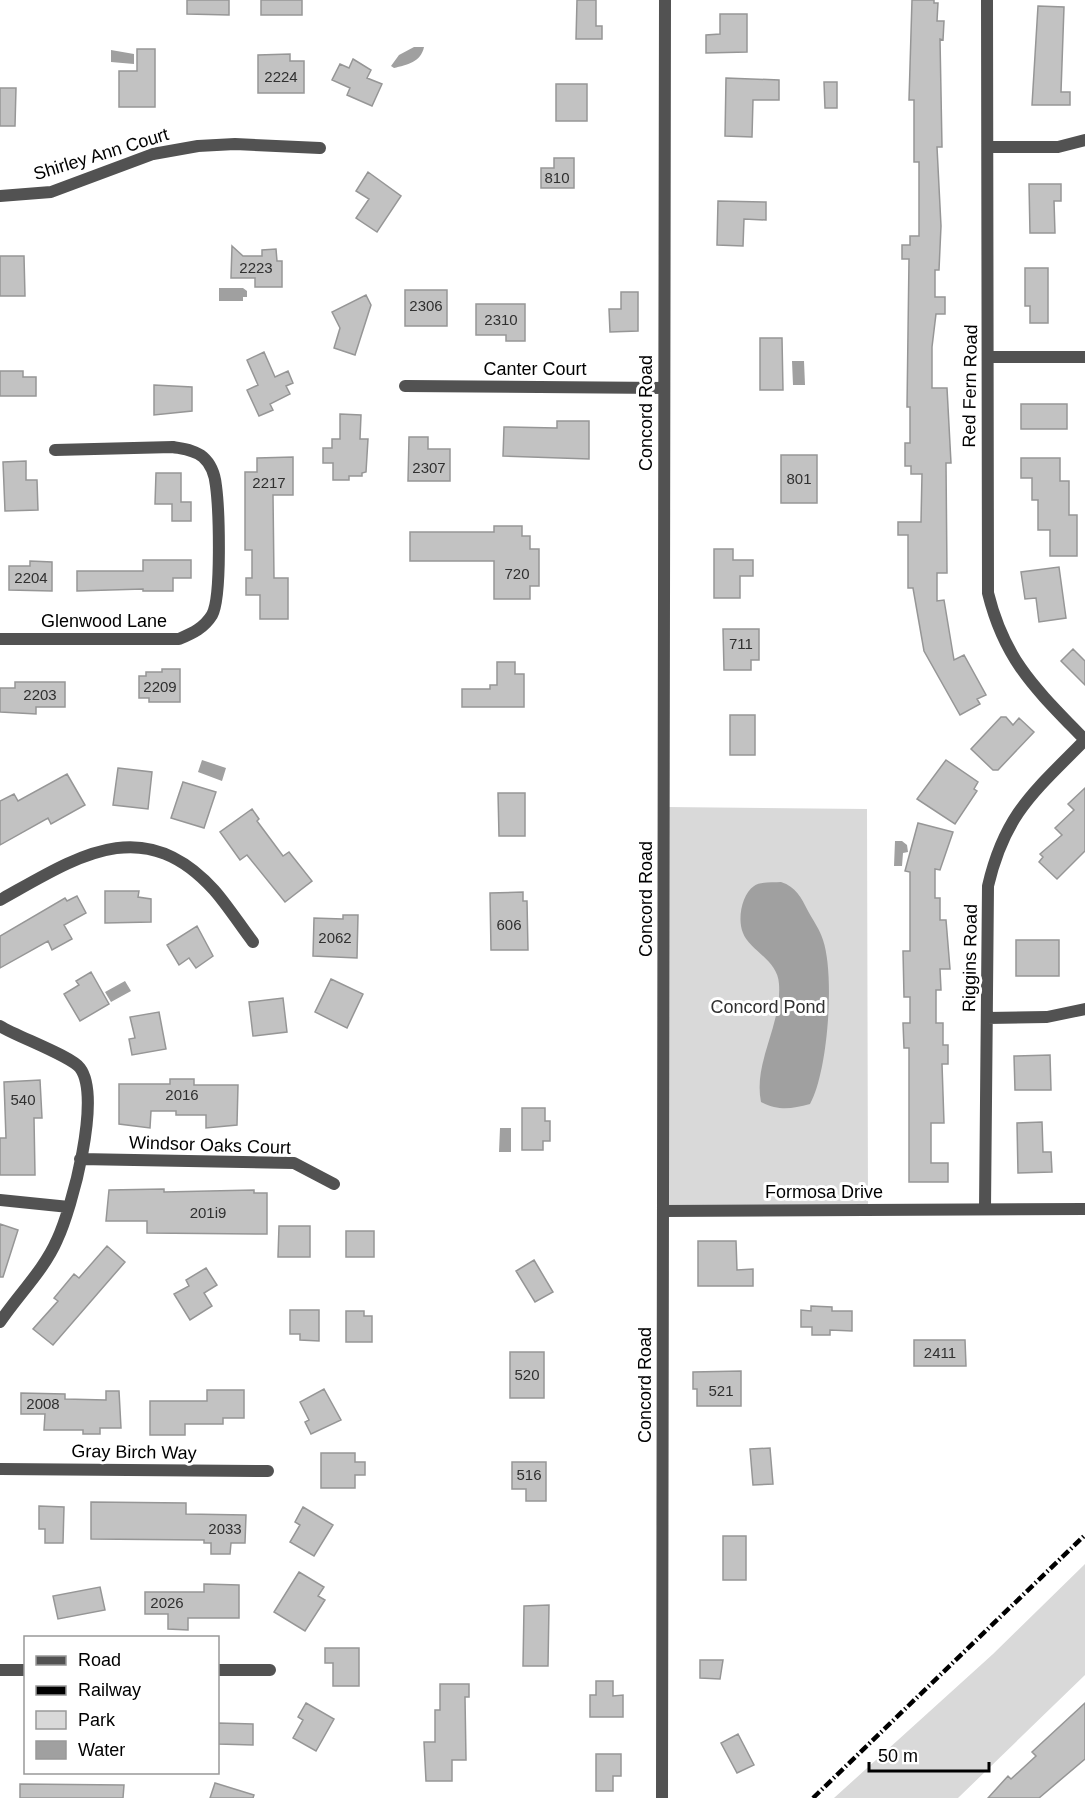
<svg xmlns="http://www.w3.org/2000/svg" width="1085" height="1798" viewBox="0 0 1085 1798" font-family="Arial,sans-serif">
<rect width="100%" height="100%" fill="#fff"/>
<path fill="#d9d9d9" d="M667 807 867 809 868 1205 667 1206Z
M1085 1564V1675L958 1798H834L993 1654Z"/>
<path fill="#a0a0a0" d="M414 47H424C421 62 407 65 394 68L391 66 399 55Z
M111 50 134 54V64L111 62Z
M219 288H243L247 291V297H243V301H219Z
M792 361H804L805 385H793Z
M202 760 226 768 222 781 198 772Z
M895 841H902L907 845 908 852 903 853 902 866H894Z
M781 882C796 887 801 897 808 911 813 920 820 930 823 940 835 975 828 1072 810 1104 791 1109 779 1111 761 1102 753 1062 782 1025 779 984 778 960 749 950 743 933 737 919 742 894 754 886 760 881 773 883 781 882Z
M125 981 131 991 111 1002 105 992Z
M500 1128H511V1152H499Z"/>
<path fill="#c2c2c2" stroke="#969696" stroke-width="1.5" d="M187 0H229V15L187 14Z
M261 0H302V15H261Z
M577 0H596V26H602V39H576Z
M912 0H934V3H938L937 21H944L943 40 940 39 942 147H937L941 226 939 270H935V297H945V314H936L932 347V388H947L951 463H946L947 573H937V601L944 600 954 660 964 655 986 695 977 699 980 704 960 715 924 651 913 588H908V535H898V522H921L922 474H911V466H905V443H910V407H907L909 259H902V245H910V236H919V162H914V100H909Z
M1038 6 1064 7 1061 92H1070V105H1032Z
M720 14H747V52L706 53V35L720 34Z
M137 49H155V107H119V71H137Z
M290 54V61H304V93H258V55Z
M353 59 371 70 367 78 382 84 372 106 347 95 350 88 332 80 340 64 349 68Z
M726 78 779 80V100H753L752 137 725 136Z
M824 82H837V108H825Z
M556 84H587V121H556Z
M0 88H16L15 126H0Z
M554 158H574V188H541V168H554Z
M368 172 401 196 377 232 356 218 369 199 356 191Z
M1029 184H1061V201H1054L1055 233H1030Z
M718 201 766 202V220L744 219 743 246 717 245Z
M232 246 243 256H262V250L276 249 277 261H282V287H255V278H231Z
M0 256H24L25 296H0Z
M1025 268H1048V323H1030V306H1025Z
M405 290H447V326H405Z
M621 292H638V331L610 332 609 309H621Z
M366 295 371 305 355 355 334 348 340 328 332 312Z
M476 304H525V341H506V335H476Z
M760 338H782L783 390H760Z
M264 352 275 377 288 371 293 383 286 386 290 394 270 404 273 410 259 416 247 390 258 385 247 360Z
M0 371H23V377H36V396H0Z
M154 385 192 387V411L154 415Z
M1021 404H1067V429H1021Z
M340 414 361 415 360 439H368L366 472 362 473V476H349V480H333V463H323V448H332V439H340Z
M557 421H589V459L503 456 504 427 557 428Z
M409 437H428V449H450V481H408Z
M781 455H817V503H781Z
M293 457V495H273L274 578H288V619H260V595H246V578H252V550H245V472H257V458Z
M1021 458H1060V481H1069V515H1077V556H1050V530H1038V500H1032V478H1021Z
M26 461V480H37L38 510 5 511 3 462Z
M156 473H181V502H191V521H172V504H155Z
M494 526H522V536H530V549H539V586H530V599H494V561H410V532H494Z
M714 549H733V560H753V576H740V598H714Z
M143 560H191V578H173V591H143V589L77 591V571H143Z
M30 561 52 562V591L9 590V566H30Z
M1059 567 1066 618 1039 622 1036 598 1025 599 1021 572Z
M723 629H759V660H751V670H724Z
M1073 649 1085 661V685L1061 661Z
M497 662H515V674H524V707H462V689H490V685H497Z
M162 669H180V702H149V698H139V676H146V672H162Z
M15 682H65V707H36V714L0 712V688H15Z
M730 715H755V755H730Z
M1001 717H1006L1013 725 1019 718 1034 732 998 770H993L971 749Z
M946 760 978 782 974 789 977 791 955 824 917 799Z
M118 768 152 772 148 809 113 805Z
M67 774 85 805 51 824 48 818 0 845V801L14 794 18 801Z
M183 782 216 792 204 828 171 818Z
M1085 788V851L1057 879 1039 862 1043 857 1040 854 1062 835 1055 828 1074 810 1068 804Z
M498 793H525V836H499Z
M252 809 259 819 257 821 283 856 289 852 312 881 285 902 247 855 240 860 220 832Z
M918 823 953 832 940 870 935 869V898H940V920H946L950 969H940L941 990H936V1023H943V1045H948V1064H942L944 1123H931V1163H948V1182H909V1048H904L903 1023H910V997H904L903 951H910V872L905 871Z
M105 891H139L138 897 151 899V922L105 923Z
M523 892V901H527L528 950H491L490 893Z
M77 896 86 913 64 925 72 939 52 950 48 941 0 968V936L65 898 67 901Z
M343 915H358L357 958 313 956 314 918 343 919Z
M197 926 213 956 196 968 189 958 179 965 167 945Z
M1016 940H1059V976H1016Z
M91 972 109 1004 80 1021 64 994 79 985 76 981Z
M331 979 363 994 347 1028 315 1012Z
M283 998 287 1032 253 1036 249 1002Z
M159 1012 166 1049 132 1055 129 1039 135 1038 130 1017Z
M1050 1055 1051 1090H1015L1014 1056Z
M170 1079H194V1085H238L237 1125 206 1128V1115H176V1111H151L150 1128 119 1124V1084H170Z
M40 1080 42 1118H34L35 1175H0V1138H6L4 1082Z
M522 1108H545V1121H550V1141H543V1150H522Z
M1042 1122 1043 1152H1051L1052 1172 1018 1173 1017 1123Z
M164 1189V1192L254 1190V1193H267V1234L147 1233V1221H106L109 1190Z
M0 1224 18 1230 3 1277H0Z
M279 1226H310V1257H278Z
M346 1231H374V1257H346Z
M698 1241H736L737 1270 753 1269V1286H698Z
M107 1246 125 1262 53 1345 33 1329 58 1301 54 1298 74 1274 79 1278Z
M534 1260 553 1292 535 1302 516 1271Z
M206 1268 217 1285 204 1293 212 1306 190 1320 174 1294 189 1286 186 1280Z
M811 1306 832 1307V1311H852V1331L830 1330V1335H812V1327H801V1310L811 1311Z
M290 1310H319V1341L300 1340V1334H290Z
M346 1311H364V1316H372V1342H346Z
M914 1340H965L966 1366H914Z
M510 1352H544V1398H510Z
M741 1371V1406H697V1389H693V1372Z
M324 1389 341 1420 311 1434 305 1422 309 1420 300 1402Z
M207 1390H244V1418H223V1424H185V1435H150V1401H207Z
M106 1391H119L121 1428H100V1434H83V1430H44L45 1414H21V1393L65 1394V1399L106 1400Z
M770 1448 773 1484 753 1485 750 1449Z
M321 1453H355V1462H365V1475H355V1488H321Z
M512 1462H546V1501H526V1489H512Z
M91 1502 186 1503V1514L246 1515 245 1543H231L230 1554H211V1543H204V1540L91 1539Z
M39 1506 64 1507 63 1543H45V1529H39Z
M303 1507 333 1525 314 1556 290 1542 300 1525 295 1522Z
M723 1536H746V1580H723Z
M299 1572 324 1587 318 1596 325 1600 305 1631 274 1612Z
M204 1584 239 1585V1618H188V1630L168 1629V1614H145V1592H204Z
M100 1587 105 1610 58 1619 53 1596Z
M549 1605 548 1666H523L524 1606Z
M325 1648H359V1686H333V1663H325Z
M700 1660H723L720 1679 700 1678Z
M596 1681H613V1696L623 1695V1717H590V1695H596Z
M440 1684H469V1697H465L466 1760H452V1781H426L424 1742H435V1710H440Z
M306 1703 334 1719 316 1751 293 1738 303 1720 298 1717Z
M1085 1703V1759L1039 1798H988L1008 1776 1011 1779 1036 1756 1032 1752Z
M218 1723 253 1724V1745L218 1744Z
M738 1734 754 1765 737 1773 721 1743Z
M596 1754H621V1776H613V1791H596Z
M215 1783 254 1795 253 1798H210Z
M20 1784 124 1785 123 1798H20Z"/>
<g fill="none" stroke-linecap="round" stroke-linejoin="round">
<path stroke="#525252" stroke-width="12" d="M987 0 988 593C1005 662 1037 690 1085 740
M989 147H1058L1085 140
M0 196 51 192 153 154 198 146 235 144 320 148
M988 357H1085
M405 386 664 388
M0 639H179C193 633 204 628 212 615 222 597 219 509 216 486 215 476 211 464 203 457 195 450 183 449 173 447L55 450
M0 900C74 859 142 810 214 890 228 906 240 925 253 942
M987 1018 1047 1017 1085 1009
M0 1026C18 1037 71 1056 80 1068 102 1097 72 1208 57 1240 44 1270 18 1295 0 1322
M80 1159 294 1163 334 1184
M0 1200 69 1207
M985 1209 988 886C1005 813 1035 791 1085 740
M663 1211 1085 1209
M0 1469 268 1471
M0 1670H26
M218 1670H270
M662 1798 665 0"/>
<path stroke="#000" stroke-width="4.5" stroke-dasharray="9 3 1.5 3" stroke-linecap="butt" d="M813 1798 1085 1535"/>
</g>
<g text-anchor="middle" stroke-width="6" stroke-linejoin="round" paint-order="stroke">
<g font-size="15" fill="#303030">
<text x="281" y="82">2224</text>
<text x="557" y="183">810</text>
<text x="256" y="273">2223</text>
<text x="426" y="311">2306</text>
<text x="501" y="325">2310</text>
<text x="429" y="473">2307</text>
<text x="799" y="484">801</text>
<text x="269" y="488">2217</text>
<text x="517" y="579">720</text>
<text x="31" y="583">2204</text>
<text x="741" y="649">711</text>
<text x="160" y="692">2209</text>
<text x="40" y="700">2203</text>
<text x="509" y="930">606</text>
<text x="335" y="943">2062</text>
<text x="182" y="1100">2016</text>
<text x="23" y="1105">540</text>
<text x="208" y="1218">201i9</text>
<text x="940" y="1358">2411</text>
<text x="527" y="1380">520</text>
<text x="721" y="1396">521</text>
<text x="43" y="1409">2008</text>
<text x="529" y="1480">516</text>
<text x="225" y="1534">2033</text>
<text x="167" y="1608">2026</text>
</g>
<g font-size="18" fill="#000" stroke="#fff">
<text transform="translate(101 154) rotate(-17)" y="6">Shirley Ann Court</text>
<text x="535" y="375">Canter Court</text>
<text transform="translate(970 386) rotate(-89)" y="6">Red Fern Road</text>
<text transform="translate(646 413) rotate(-90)" y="6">Concord Road</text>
<text x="104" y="627">Glenwood Lane</text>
<text transform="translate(646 899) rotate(-90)" y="6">Concord Road</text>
<text transform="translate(970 958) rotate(-89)" y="6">Riggins Road</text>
<text transform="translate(210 1145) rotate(2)" y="6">Windsor Oaks Court</text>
<text x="824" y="1198">Formosa Drive</text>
<text transform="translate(645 1385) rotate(-90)" y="6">Concord Road</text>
<text transform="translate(134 1452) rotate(1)" y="6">Gray Birch Way</text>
</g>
<g font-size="18" fill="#303030" stroke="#fff">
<text x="768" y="1013">Concord Pond</text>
</g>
</g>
<rect x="24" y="1636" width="195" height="138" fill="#ffffff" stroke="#999999" stroke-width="1.5"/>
<rect x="36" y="1656" width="30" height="9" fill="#525252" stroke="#999999" stroke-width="1.5"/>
<text x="78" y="1666" font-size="18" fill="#000000">Road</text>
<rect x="36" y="1686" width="30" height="9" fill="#000000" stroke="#999999" stroke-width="1.5"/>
<text x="78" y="1696" font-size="18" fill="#000000">Railway</text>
<rect x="36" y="1711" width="30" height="18" fill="#d9d9d9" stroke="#999999" stroke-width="1.5"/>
<text x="78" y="1726" font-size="18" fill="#000000">Park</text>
<rect x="36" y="1741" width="30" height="18" fill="#a0a0a0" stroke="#999999" stroke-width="1.5"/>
<text x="78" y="1756" font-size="18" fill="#000000">Water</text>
<path d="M869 1762v9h120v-9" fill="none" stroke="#000000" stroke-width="3"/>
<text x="878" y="1762" font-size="18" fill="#000000" stroke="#ffffff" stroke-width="4.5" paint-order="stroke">50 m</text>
</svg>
